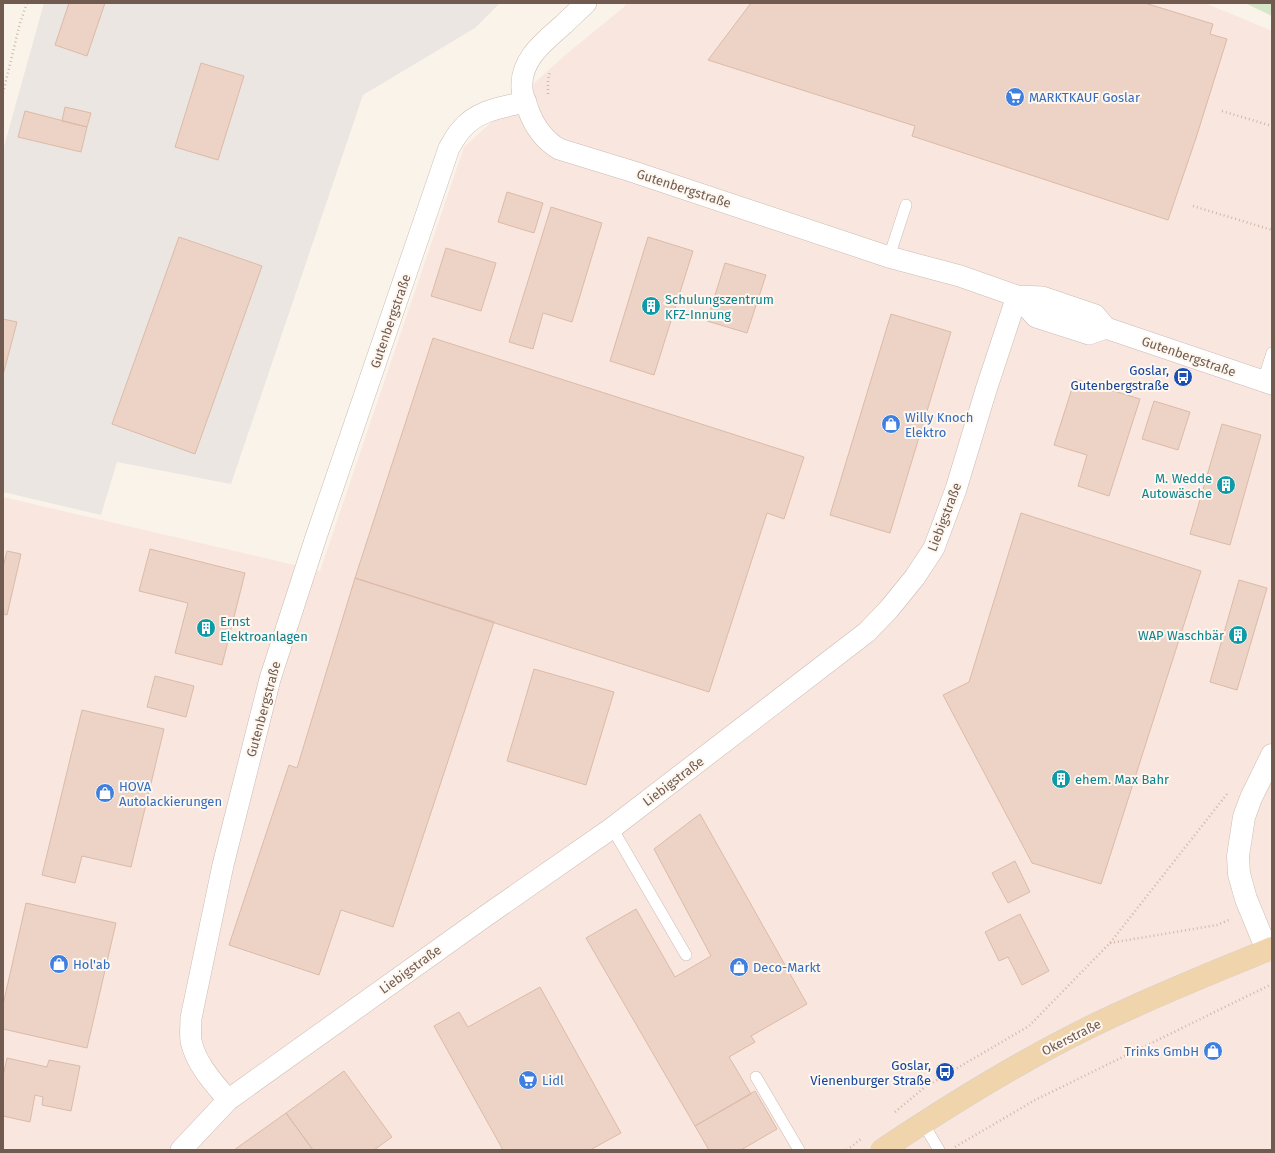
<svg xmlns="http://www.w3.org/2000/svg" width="1275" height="1153" viewBox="0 0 1275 1153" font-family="'Fira Sans',sans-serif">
<rect width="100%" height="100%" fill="#faf3ea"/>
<path fill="#f9e6df" d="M626 3H1205L1272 31V1150H3V497L320 571 464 147 563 57 624 7Z"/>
<path fill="#ebe6e2" d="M44 3H500L475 28 363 95 231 484 117 462 101 515 3 492V150Z"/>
<path fill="#d6e6c9" d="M1245 3H1272V16Z"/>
<path fill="#ecd3c5" stroke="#dcbaa7" d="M69 3H105L87 56 55 45Z
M751 3H1145L1213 24 1210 34 1227 39 1196 138 1168 220 912 136 915 126 708 60Z
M201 63 244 76 218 160 175 147Z
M65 107 91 113 87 127 62 121Z
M25 111 87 127 81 152 18 137Z
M507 192 543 203 534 233 498 222Z
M551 207 602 223 572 322 543 313 533 349 509 342Z
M179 237 262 266 195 454 112 424Z
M648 237 693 251 654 375 610 361Z
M446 248 496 263 481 311 431 296Z
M725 263 766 275 747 333 707 321Z
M891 314 951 332 890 533 830 515Z
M3 319 17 322 3 375Z
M433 338 804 457 784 519 767 513 709 692 355 578Z
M1075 379 1140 399 1109 496 1078 486 1087 455 1054 445Z
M1154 401 1190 412 1178 450 1142 439Z
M1222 424 1261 435 1230 545 1190 534Z
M1021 513 1201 571 1101 884 1032 863 943 695 969 682Z
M150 549 245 573 222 665 175 653 188 603 139 591Z
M7 551 21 554 7 615 3 614V567Z
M355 578 494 622 393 927 341 910 319 975 229 945 289 765 297 768Z
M1239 580 1267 588 1237 690 1210 682Z
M534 669 614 692 586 785 507 761Z
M155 676 194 686 186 717 147 707Z
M82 710 164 729 131 867 82 856 75 883 42 875Z
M700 814 807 1004 751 1036 755 1042 729 1057 751 1094 695 1126 586 938 636 909 675 977 711 956 654 849Z
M1015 861 1030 892 1008 903 992 873Z
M26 903 116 923 87 1048 3 1029V1005Z
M1020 914 1049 971 1022 985 1008 957 999 961 985 932Z
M540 987 621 1133 590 1150H503L434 1026 459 1012 468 1027Z
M7 1058 47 1067 49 1060 80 1066 71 1111 42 1105 43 1097 35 1095 30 1122 3 1116V1076Z
M344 1071 392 1137 374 1150H313L286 1113Z
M755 1091 777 1129 741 1150H709L695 1126Z
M286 1113 313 1150H234Z"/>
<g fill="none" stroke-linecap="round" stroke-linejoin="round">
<defs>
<path id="lane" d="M889 257 906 205
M1263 381 1272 353
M612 828 686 955
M756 1077 799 1150
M923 1123 939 1150"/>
<path id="street" d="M586 3C579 10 571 17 564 24 545 41 520 59 522 88 522 95 526 103 528 109 534 126 544 140 559 149L634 172 889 257 960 276 1017 296 1042 297 1095 315 1106 328 1272 384
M1017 296 1036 317 1089 334 1106 328
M228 1100C213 1082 196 1064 191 1041 190 1034 191 1025 191 1018L223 865 270 679 316 537 449 148C453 142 456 135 461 130 477 110 503 107 526 102
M181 1150 228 1100 487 915 612 828 867 632 889 609 915 577 934 548 956 489 986 390 1017 296"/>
<path id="secondary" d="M1267 950 1246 899 1239 874 1238 856 1244 817 1251 798 1272 755"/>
<path id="primary" d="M882 1150C948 1106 1015 1064 1086 1029 1146 999 1210 974 1272 948"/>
</defs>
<use href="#lane" stroke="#cbbbb1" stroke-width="12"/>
<use href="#street" stroke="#cbbbb1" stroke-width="22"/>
<use href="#secondary" stroke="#cdbcaf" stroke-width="23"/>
<use href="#primary" stroke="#d7d1ce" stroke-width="23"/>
<path stroke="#d1b7a8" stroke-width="2.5" stroke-dasharray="1 3" stroke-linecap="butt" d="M3 93 20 23 27 3
M548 94V80L550 71
M1222 111 1272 126
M1193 206 1272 230
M1110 943 1217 925 1231 919
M895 1112 925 1087 1029 1026 1110 943 1227 794
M955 1147 1035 1100 1272 984
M847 1150 861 1139"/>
<use href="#lane" stroke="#fff" stroke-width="11"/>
<use href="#street" stroke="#fff" stroke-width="21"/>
<use href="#secondary" stroke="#fff" stroke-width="22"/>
<use href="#primary" stroke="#f0d4ab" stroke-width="22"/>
</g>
<defs>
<symbol id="supermarket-disc" viewBox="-11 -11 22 22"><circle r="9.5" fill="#3f7fe0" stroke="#fdf7f0"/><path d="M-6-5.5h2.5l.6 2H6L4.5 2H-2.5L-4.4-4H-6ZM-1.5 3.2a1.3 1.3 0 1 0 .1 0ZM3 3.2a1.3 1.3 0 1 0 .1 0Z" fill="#fff"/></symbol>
<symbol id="building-disc" viewBox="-11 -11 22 22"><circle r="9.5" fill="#0f9aa8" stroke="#fdf7f0"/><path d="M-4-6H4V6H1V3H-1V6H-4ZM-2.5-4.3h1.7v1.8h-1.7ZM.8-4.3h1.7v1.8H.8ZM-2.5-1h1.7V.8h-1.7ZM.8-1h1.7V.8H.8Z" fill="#fff"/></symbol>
<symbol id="bus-disc" viewBox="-11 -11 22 22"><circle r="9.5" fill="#1a4fb4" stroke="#fdf7f0"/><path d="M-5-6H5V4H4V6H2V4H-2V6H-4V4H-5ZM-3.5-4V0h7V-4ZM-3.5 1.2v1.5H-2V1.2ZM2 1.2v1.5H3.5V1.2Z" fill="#fff"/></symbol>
<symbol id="shop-disc" viewBox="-11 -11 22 22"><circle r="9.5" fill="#3f7fe0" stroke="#fdf7f0"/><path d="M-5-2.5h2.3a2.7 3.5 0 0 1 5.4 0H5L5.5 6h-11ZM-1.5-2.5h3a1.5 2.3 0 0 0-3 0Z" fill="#fff"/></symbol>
</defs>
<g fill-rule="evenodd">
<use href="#supermarket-disc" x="1004" y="86" width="22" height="22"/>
<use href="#building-disc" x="640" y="295" width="22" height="22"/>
<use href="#bus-disc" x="1172" y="366" width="22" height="22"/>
<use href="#shop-disc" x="880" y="413" width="22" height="22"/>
<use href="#building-disc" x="1215" y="474" width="22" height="22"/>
<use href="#building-disc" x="195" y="617" width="22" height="22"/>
<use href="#building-disc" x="1227" y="624" width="22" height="22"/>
<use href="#building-disc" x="1050" y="768" width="22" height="22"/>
<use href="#shop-disc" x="94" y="782" width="22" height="22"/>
<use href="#shop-disc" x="48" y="953" width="22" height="22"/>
<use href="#shop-disc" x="728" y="956" width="22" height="22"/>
<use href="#shop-disc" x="1202" y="1040" width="22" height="22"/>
<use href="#bus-disc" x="934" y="1061" width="22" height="22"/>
<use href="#supermarket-disc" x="517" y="1069" width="22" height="22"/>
</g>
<g text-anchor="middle" stroke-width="4" stroke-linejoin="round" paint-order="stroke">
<g font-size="13" fill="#366cbe" stroke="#fdf7f0" text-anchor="start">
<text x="1029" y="102">MARKTKAUF Goslar</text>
<text x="905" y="422">Willy Knoch<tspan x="905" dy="15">Elektro</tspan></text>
<text x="119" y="791">HOVA<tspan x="119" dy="15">Autolackierungen</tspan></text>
<text x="73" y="969">Hol'ab</text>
<text x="753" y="972">Deco-Markt</text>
<text x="1199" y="1056" text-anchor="end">Trinks GmbH</text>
<text x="542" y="1085">Lidl</text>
</g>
<g font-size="13" fill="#715b50" stroke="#fdf7f0">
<text transform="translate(684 188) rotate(18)" y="5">Gutenbergstraße</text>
<text transform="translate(390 321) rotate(-71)" y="5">Gutenbergstraße</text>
<text transform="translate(1189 356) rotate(19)" y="5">Gutenbergstraße</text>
<text transform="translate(944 517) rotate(-69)" y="5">Liebigstraße</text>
<text transform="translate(263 709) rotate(-75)" y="5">Gutenbergstraße</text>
<text transform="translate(673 781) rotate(-37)" y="5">Liebigstraße</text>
<text transform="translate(410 969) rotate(-36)" y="5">Liebigstraße</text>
<text transform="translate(1071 1037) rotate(-27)" y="5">Okerstraße</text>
</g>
<g font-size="13" fill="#0d838f" stroke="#fdf7f0" text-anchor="start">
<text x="665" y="304">Schulungszentrum<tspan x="665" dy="15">KFZ-Innung</tspan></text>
<text x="1212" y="483" text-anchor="end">M. Wedde<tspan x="1212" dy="15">Autowäsche</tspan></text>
<text x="220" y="626">Ernst<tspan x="220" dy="15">Elektroanlagen</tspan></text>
<text x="1224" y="640" text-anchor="end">WAP Waschbär</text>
<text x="1075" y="784">ehem. Max Bahr</text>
</g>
<g font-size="13" fill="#164399" stroke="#fdf7f0" text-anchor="end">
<text x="1169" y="375">Goslar,<tspan x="1169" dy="15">Gutenbergstraße</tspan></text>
<text x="931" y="1070">Goslar,<tspan x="931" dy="15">Vienenburger Straße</tspan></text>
</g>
</g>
<rect width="1275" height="1153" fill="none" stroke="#715b50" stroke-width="8"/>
</svg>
